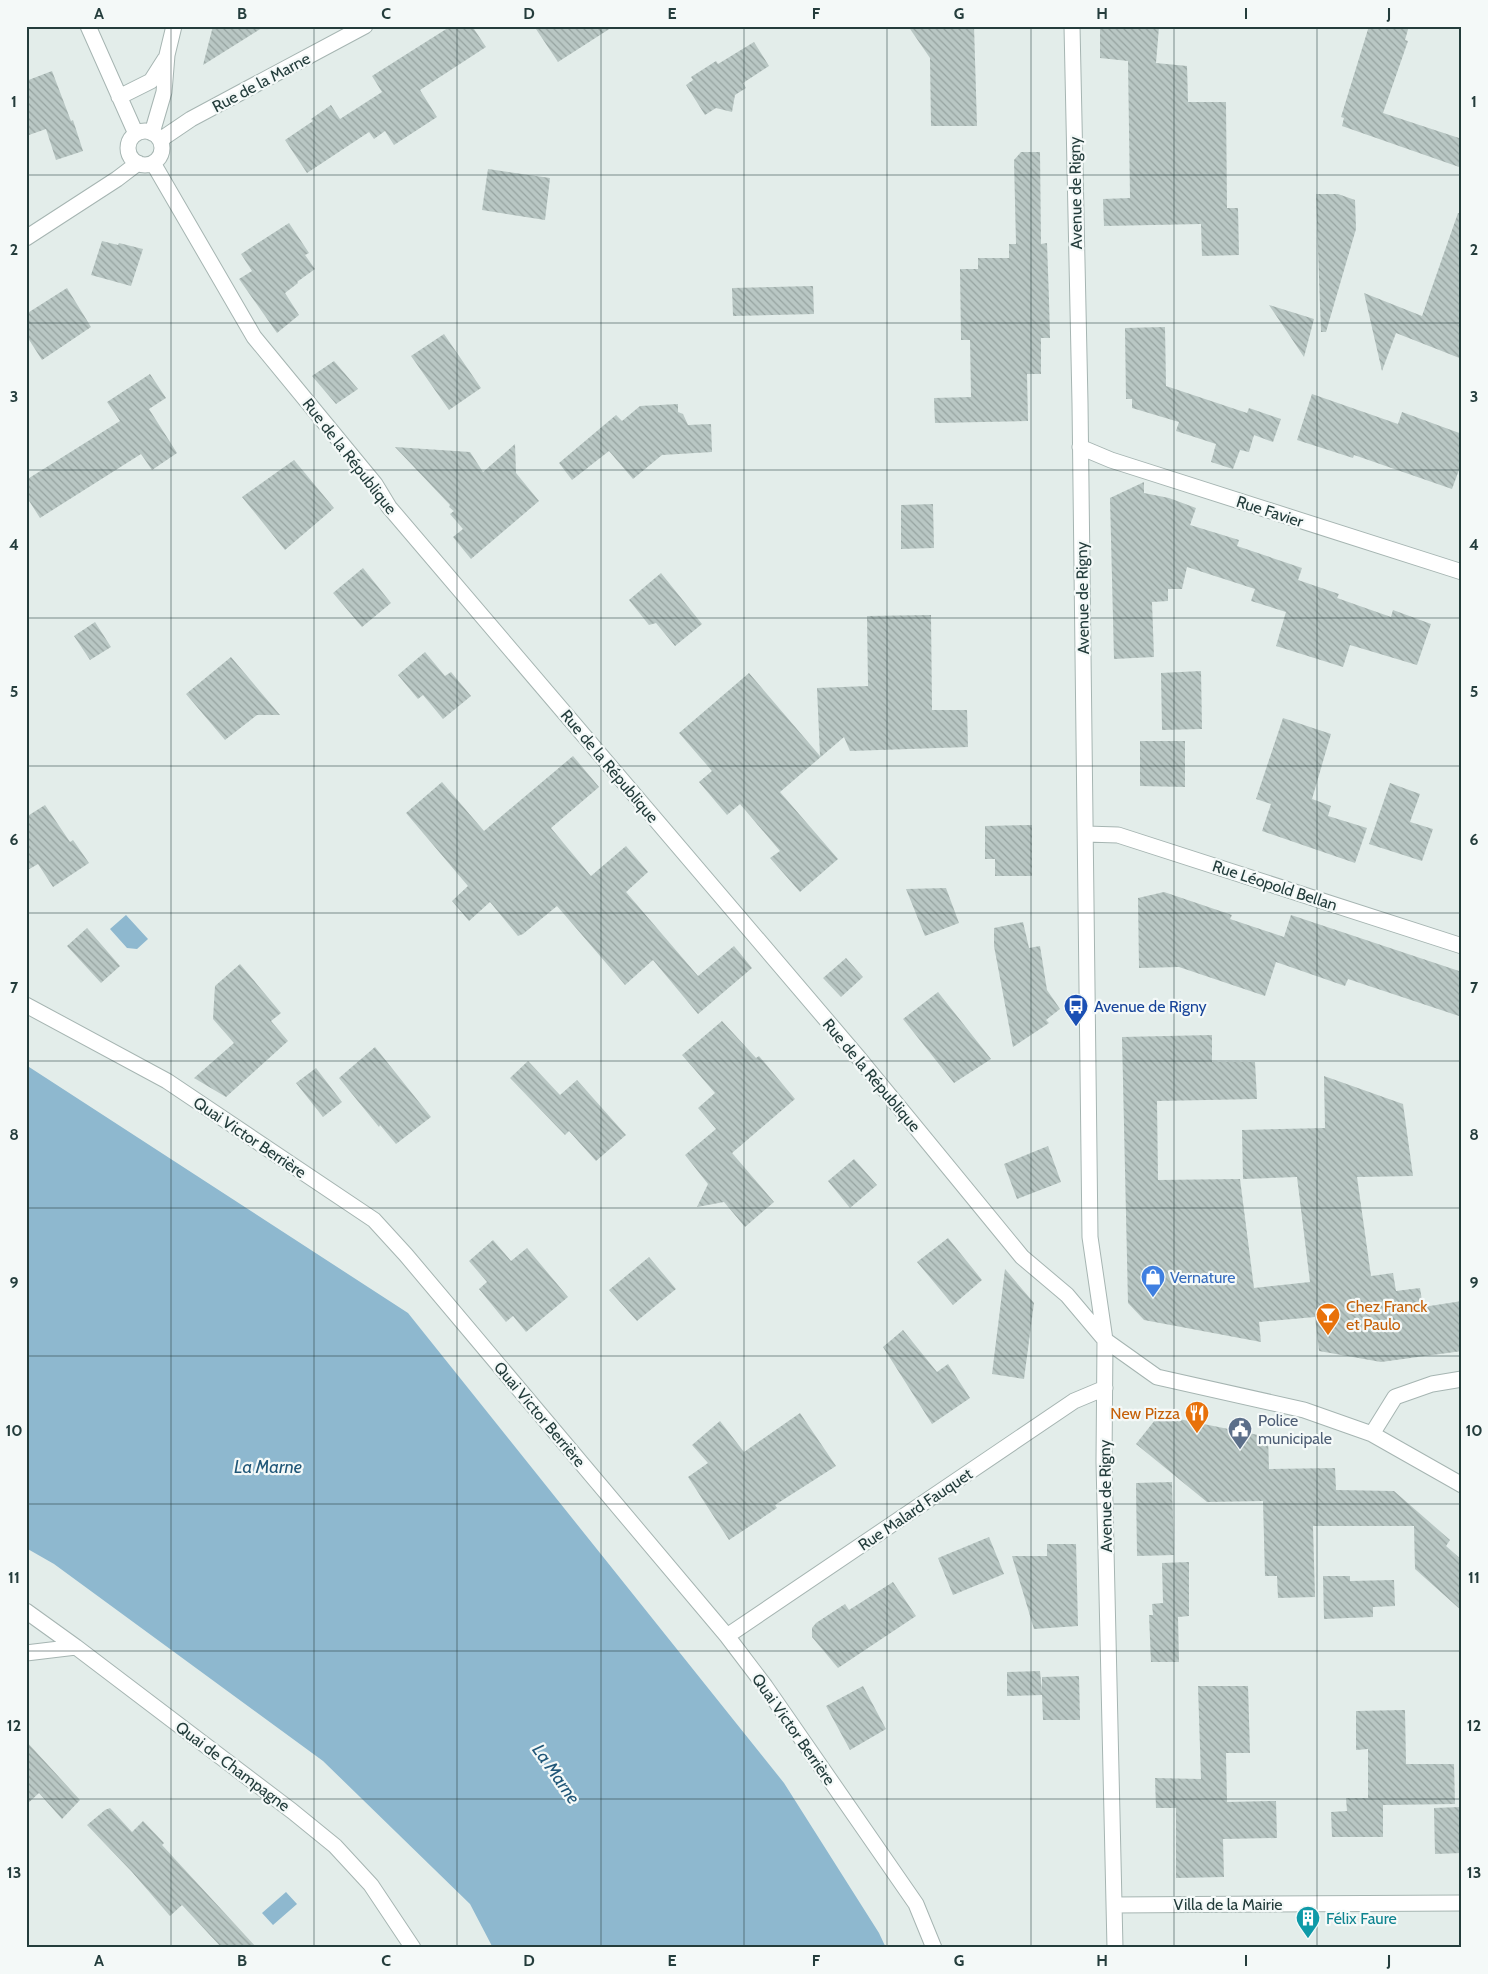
<svg xmlns="http://www.w3.org/2000/svg" width="1488" height="1974" viewBox="0 0 1488 1974" font-family="Cabin,sans-serif">
<defs>
<pattern id="building-back-hatch" width="6" height="6" patternUnits="userSpaceOnUse" patternTransform="scale(1.25)"><rect width="6" height="6" fill="#b9c7c4"/><path d="M-1 5l2 2M0 0l6 6M5-1l2 2" fill="none" stroke="#96a3a0"/></pattern>
</defs>
<rect width="100%" height="100%" fill="#e3edea"/>
<path fill="#8eb8cf" d="M126 915 148 939 137 949 127 948 110 929Z
M26 1065 408 1313 784 1783 879 1933 886 1948H493L470 1904 323 1761 54 1564 26 1548Z
M286 1892 297 1904 273 1925 262 1913Z"/>
<path fill="url(#building-back-hatch)" d="M213 26H265L203 65Z
M451 26H472L486 47 420 90 437 117 394 145 385 131 374 139 369 132 307 173 285 140 313 121 311 119 331 105 340 119 382 92 372 76Z
M534 26H614L558 62Z
M908 26H974L977 126H931L930 58Z
M1100 26 1159 27 1156 63 1187 66 1188 102H1226L1227 208H1238L1239 255 1202 256 1201 224 1104 226 1103 199 1130 198 1128 61 1100 58Z
M1369 26H1409L1405 40 1408 41 1383 113 1462 139V168L1342 126 1344 118 1341 117Z
M754 42 769 66 743 83 746 88 735 95 732 112 716 108 705 115 686 85 693 80 691 77 716 61 718 64Z
M52 71 71 121 73 120 83 151 56 160 46 129 26 136V81Z
M1021 152H1040L1041 244 1047 243 1049 300 1050 338H1041V374H1027L1028 421 935 423 934 398 971 397 970 340H961L960 269H978V258H1009V244H1016L1014 160Z
M488 169 550 178 545 220 482 210Z
M1316 194H1338L1355 200 1356 229 1326 332H1321Z
M1458 213 1462 214V359L1396 333 1382 371 1364 293 1422 316Z
M289 223 309 253 305 255 315 269 297 282 298 283 285 293 299 315 277 333 239 279 252 271 241 254Z
M102 241 118 245 119 243 143 249 131 286 91 275Z
M813 286 814 314 733 316 732 288Z
M67 288 91 327 42 360 26 335V314Z
M1269 305 1314 319 1304 357Z
M1165 327 1166 386 1247 413 1249 408 1281 419 1273 442 1254 435 1249 452 1240 450 1233 469 1211 462 1216 444 1176 431 1179 422 1132 408V399H1126L1125 328Z
M444 334 481 388 449 410 411 356Z
M334 361 358 389 336 404 312 376Z
M150 374 166 398 149 409 177 453 152 470 141 454 40 518 26 496V480L120 421 107 402Z
M1312 394 1398 424 1402 412 1462 434V462L1452 489 1354 455 1353 458 1297 440Z
M678 404V412L683 414 688 425 711 424 712 452 662 455 633 479 609 451 572 480 559 463 616 415 622 421 640 406Z
M515 444 516 473 539 501 471 559 453 537 463 529 450 514 454 511 449 507 450 505 395 447 470 452 483 472Z
M294 460 334 508 285 550 242 497Z
M1144 482V493L1169 498 1196 508 1190 525 1239 540 1237 546 1302 568 1298 580 1339 594 1337 598 1391 617 1393 610 1431 624 1417 665 1350 645 1343 667 1276 646 1286 612 1251 601 1255 589 1187 567 1182 589H1168V601L1152 602 1154 657 1114 659 1110 498Z
M933 504 934 548 901 549V505Z
M363 568 391 603 362 627 333 593Z
M661 573 702 624 675 646 656 623 649 625 629 600Z
M931 615 932 710H967L968 747 850 751 844 737 780 792 838 859 800 892 770 858 780 851 740 804 727 815 699 782 712 771 679 733 749 673 820 756 817 688 868 686 867 616Z
M95 622 111 647 90 660 74 636Z
M425 652 445 676 451 672 471 696 443 719 423 695 418 699 398 675Z
M231 657 280 715H257L225 740 186 694Z
M1201 671 1202 729 1162 730 1161 673Z
M1283 718 1331 734 1312 799 1331 806 1328 816 1367 828 1355 863 1262 831 1271 804 1256 799Z
M1140 741H1185V787L1140 786Z
M573 756 599 787 551 828 591 876 626 846 648 872 626 892 698 976 734 946 752 968 698 1014 653 960 625 985 557 906 523 934 518 936 490 902 469 921 452 901 468 886 406 813 442 782 484 831Z
M1390 783 1420 794 1410 822 1433 829 1422 861 1369 844Z
M45 805 70 842 73 840 89 863 53 887 38 864 26 871V817Z
M1032 825V876H995V859H985V826Z
M946 888 959 923 925 936 906 889Z
M1164 892 1232 915 1230 919 1284 937 1291 915 1462 972V1017L1348 979 1345 986 1276 962 1265 996 1179 967 1139 968 1138 898Z
M1023 922 1029 948 1040 946 1047 990 1060 1009 1046 1020 1049 1023 1013 1047 994 946V928Z
M87 928 120 966 101 983 67 946Z
M846 958 863 977 841 997 823 978Z
M240 964 281 1013 271 1021 288 1041 226 1097 194 1078 234 1043 213 1019 215 986Z
M938 992 991 1059 954 1083 903 1019Z
M722 1021 756 1058 759 1056 795 1099 732 1153 774 1202 745 1227 724 1202 697 1207 708 1184 685 1155 716 1129 698 1108 715 1093 682 1055Z
M1212 1035V1062H1255L1257 1099 1157 1101 1158 1180 1240 1179 1254 1288 1310 1282 1297 1177 1243 1179 1242 1130 1325 1128 1324 1076 1403 1104 1413 1176 1357 1177 1371 1276 1393 1273 1396 1291 1420 1288 1423 1307 1462 1301V1351L1381 1362 1319 1351 1315 1317 1259 1322 1261 1342 1144 1320 1128 1303 1122 1037Z
M375 1047 431 1117 396 1144 380 1125 379 1127 339 1078Z
M528 1061 560 1095 577 1080 626 1135 596 1161 569 1131 565 1135 510 1078Z
M316 1068 342 1102 323 1117 296 1083Z
M1048 1146 1061 1182 1017 1199 1004 1164Z
M854 1159 877 1185 850 1208 828 1181Z
M948 1238 982 1280 953 1305 917 1262Z
M493 1240 511 1261 527 1248 568 1297 526 1332 513 1316 506 1322 479 1289 487 1282 469 1261Z
M649 1257 676 1289 637 1321 609 1290Z
M1005 1269 1034 1303 1024 1379 992 1374Z
M903 1330 937 1372 948 1364 970 1398 932 1424 883 1347Z
M800 1413 836 1466 775 1505 777 1508 729 1540 688 1477 708 1463 692 1445 720 1421 744 1452Z
M1159 1415 1268 1437 1269 1469 1335 1468 1336 1490 1394 1491 1450 1540 1446 1546 1462 1560V1611L1415 1569 1414 1526H1313L1315 1597 1278 1598 1277 1576H1265L1263 1501 1207 1502 1136 1444Z
M1172 1482 1174 1555 1137 1556 1136 1483Z
M989 1537 1004 1574 953 1595 938 1558Z
M1047 1544H1076L1078 1626 1034 1629 1012 1556H1047Z
M1189 1562V1616L1178 1617 1179 1662H1151L1149 1615H1153L1152 1604 1163 1603 1162 1563Z
M1323 1576H1350V1581L1394 1580 1395 1606 1373 1607V1617L1324 1619Z
M893 1582 916 1616 838 1668 812 1637V1628L816 1623 845 1604 849 1610Z
M1040 1671 1042 1692V1677L1079 1676 1080 1720H1043L1042 1695 1007 1696V1672Z
M863 1686 886 1729 850 1750 826 1706Z
M1198 1686H1248L1250 1753H1226L1227 1802 1276 1801 1277 1838 1223 1839 1224 1877 1176 1878V1808H1156L1155 1778 1201 1779Z
M1405 1710 1406 1764H1454L1455 1804 1383 1805V1837H1332L1331 1812 1347 1811 1346 1798H1368V1749L1356 1750V1711Z
M26 1741 80 1800 62 1819 39 1793 26 1805Z
M1460 1807V1816H1462V1853L1435 1854 1434 1808Z
M110 1808 132 1832 143 1821 164 1843 162 1845 257 1948H222L182 1905 170 1916 132 1872 87 1825 105 1810Z"/>
<g fill="none" stroke-linecap="round" stroke-linejoin="round">
<defs>
<path id="street" d="M88 26 136 134
M1072 26 1080 403 1090 1237 1105 1340 1104 1461 1115 1948
M119 97 151 81 165 59
M128 148a17 17 0 1 1 34 0a17 17 0 1 1-34 0Z
M152 133 164 92 167 55 174 26
M160 140 191 119 365 26
M153 163 254 337 375 484 389 507 858 1057 1022 1257 1067 1295 1105 1340 1157 1377 1304 1410 1372 1434 1462 1485
M26 238 117 179 138 163
M1080 447 1111 460 1462 572
M1086 834 1118 835 1462 946
M26 1005 167 1081 374 1220 406 1255 727 1636 765 1686 916 1904 934 1948
M1372 1434 1395 1397 1432 1384 1462 1379
M26 1611 76 1647 292 1811 335 1846 371 1885 413 1948
M727 1636 1074 1401 1105 1388
M26 1653 76 1647
M1114 1905 1462 1903"/>
</defs>
<use href="#street" stroke="#a6b5b2" stroke-width="17"/>
<use href="#street" stroke="#fff" stroke-width="15"/>
</g>
<path fill="none" stroke="#243d3c" stroke-width="1" stroke-opacity="0.55" d="M171 26V1948M314 26V1948M457 26V1948M601 26V1948M744 26V1948M887 26V1948M1031 26V1948M1174 26V1948M1317 26V1948M26 175H1462M26 323H1462M26 470H1462M26 618H1462M26 766H1462M26 913H1462M26 1061H1462M26 1208H1462M26 1356H1462M26 1504H1462M26 1651H1462M26 1799H1462"/>
<defs>
<symbol id="bus-pin" viewBox="-11 -11 22 30"><path d="M0 17L-7.5 6A9.5 9.5 0 1 1 7.5 6Z" fill="#1a4fb4" stroke="#f4f9f8"/><path d="M-5-6H5V4H4V6H2V4H-2V6H-4V4H-5ZM-3.5-4V0h7V-4ZM-3.5 1.2v1.5H-2V1.2ZM2 1.2v1.5H3.5V1.2Z" fill="#fff"/></symbol>
<symbol id="shop-pin" viewBox="-11 -11 22 30"><path d="M0 17L-7.5 6A9.5 9.5 0 1 1 7.5 6Z" fill="#3f7fe0" stroke="#f4f9f8"/><path d="M-5-2.5h2.3a2.7 3.5 0 0 1 5.4 0H5L5.5 6h-11ZM-1.5-2.5h3a1.5 2.3 0 0 0-3 0Z" fill="#fff"/></symbol>
<symbol id="bar-pin" viewBox="-11 -11 22 30"><path d="M0 17L-7.5 6A9.5 9.5 0 1 1 7.5 6Z" fill="#e8710a" stroke="#f4f9f8"/><path d="M-6-5H6L.8 .8V4.5H3.5V6h-7V4.5H-.8V.8Z" fill="#fff"/></symbol>
<symbol id="restaurant-pin" viewBox="-11 -11 22 30"><path d="M0 17L-7.5 6A9.5 9.5 0 1 1 7.5 6Z" fill="#e8710a" stroke="#f4f9f8"/><path d="M-5-6h1v4h1v-4h1v4h1v-4h1v5L-1.5 .5V6h-2V.5L-5-1ZM5-6V6H3V1.5H1.5Q1.5-4 5-6Z" fill="#fff"/></symbol>
<symbol id="civic-pin" viewBox="-11 -11 22 30"><path d="M0 17L-7.5 6A9.5 9.5 0 1 1 7.5 6Z" fill="#5c6f8a" stroke="#f4f9f8"/><path d="M-.6-6.5H3V-4.5H.6V-3L4-1V1h2V6H-6V1h2V-1L-.6-3ZM-1.2 2.5V6h2.4V2.5Z" fill="#fff"/></symbol>
<symbol id="building-pin" viewBox="-11 -11 22 30"><path d="M0 17L-7.5 6A9.5 9.5 0 1 1 7.5 6Z" fill="#0f9aa8" stroke="#f4f9f8"/><path d="M-4-6H4V6H1V3H-1V6H-4ZM-2.5-4.3h1.7v1.8h-1.7ZM.8-4.3h1.7v1.8H.8ZM-2.5-1h1.7V.8h-1.7ZM.8-1h1.7V.8H.8Z" fill="#fff"/></symbol>
</defs>
<g fill-rule="evenodd">
<use href="#bus-pin" x="1062" y="992" width="28" height="38"/>
<use href="#shop-pin" x="1139" y="1263" width="28" height="38"/>
<use href="#bar-pin" x="1314" y="1301" width="28" height="38"/>
<use href="#restaurant-pin" x="1183" y="1399" width="28" height="38"/>
<use href="#civic-pin" x="1226" y="1415" width="28" height="38"/>
<use href="#building-pin" x="1294" y="1904" width="28" height="38"/>
</g>
<g text-anchor="middle" stroke-width="4.5" stroke-linejoin="round" paint-order="stroke">
<g font-size="16" fill="#243d3c" stroke="#f4f9f8">
<text transform="translate(261 82) rotate(-28)" y="6">Rue de la Marne</text>
<text transform="translate(1075 193) rotate(-91)" y="6">Avenue de Rigny</text>
<text transform="translate(350 456) rotate(52)" y="6">Rue de la République</text>
<text transform="translate(1270 511) rotate(18)" y="6">Rue Favier</text>
<text transform="translate(1082 598) rotate(-91)" y="6">Avenue de Rigny</text>
<text transform="translate(610 766) rotate(50)" y="6">Rue de la République</text>
<text transform="translate(1275 885) rotate(18)" y="6">Rue Léopold Bellan</text>
<text transform="translate(872 1075) rotate(50)" y="6">Rue de la République</text>
<text transform="translate(250 1137) rotate(34)" y="6">Quai Victor Berrière</text>
<text transform="translate(540 1414) rotate(50)" y="6">Quai Victor Berrière</text>
<text transform="translate(1105 1496) rotate(-91)" y="6">Avenue de Rigny</text>
<text transform="translate(915 1509) rotate(-34)" y="6">Rue Malard Fauquet</text>
<text transform="translate(794 1729) rotate(55)" y="6">Quai Victor Berrière</text>
<text transform="translate(233 1766) rotate(37)" y="6">Quai de Champagne</text>
<text x="1228" y="1910">Villa de la Mairie</text>
</g>
<g font-size="16" fill="#164399" stroke="#f4f9f8" text-anchor="start">
<text x="1094" y="1012">Avenue de Rigny</text>
</g>
<g font-size="16" fill="#366cbe" stroke="#f4f9f8" text-anchor="start">
<text x="1170" y="1283">Vernature</text>
</g>
<g font-size="16" fill="#c56008" stroke="#f4f9f8" text-anchor="start">
<text x="1346" y="1312">Chez Franck<tspan x="1346" dy="18">et Paulo</tspan></text>
<text x="1180" y="1419" text-anchor="end">New Pizza</text>
</g>
<g font-size="16" fill="#4e5e75" stroke="#f4f9f8" text-anchor="start">
<text x="1258" y="1426">Police<tspan x="1258" dy="18">municipale</tspan></text>
</g>
<g font-size="16" fill="#0d838f" stroke="#f4f9f8" text-anchor="start">
<text x="1326" y="1924">Félix Faure</text>
</g>
<g font-size="18" font-style="italic" fill="#205778" stroke="#f4f9f8">
<text x="268" y="1473">La Marne</text>
<text transform="translate(556 1774) rotate(55)" y="6">La Marne</text>
</g>
</g>
<rect width="1488" height="1974" fill="none" stroke="#f4f9f8" stroke-width="55"/>
<rect x="28" y="28" width="1432" height="1918" fill="none" stroke="#243d3c" stroke-width="2"/>
<g font-size="16" text-anchor="middle" font-weight="bold" fill="#243d3c">
<text x="99" y="19">A</text>
<text x="242" y="19">B</text>
<text x="386" y="19">C</text>
<text x="529" y="19">D</text>
<text x="672" y="19">E</text>
<text x="816" y="19">F</text>
<text x="959" y="19">G</text>
<text x="1102" y="19">H</text>
<text x="1246" y="19">I</text>
<text x="1389" y="19">J</text>
<text x="14" y="107">1</text>
<text x="1474" y="107">1</text>
<text x="14" y="255">2</text>
<text x="1474" y="255">2</text>
<text x="14" y="402">3</text>
<text x="1474" y="402">3</text>
<text x="14" y="550">4</text>
<text x="1474" y="550">4</text>
<text x="14" y="697">5</text>
<text x="1474" y="697">5</text>
<text x="14" y="845">6</text>
<text x="1474" y="845">6</text>
<text x="14" y="993">7</text>
<text x="1474" y="993">7</text>
<text x="14" y="1140">8</text>
<text x="1474" y="1140">8</text>
<text x="14" y="1288">9</text>
<text x="1474" y="1288">9</text>
<text x="14" y="1436">10</text>
<text x="1474" y="1436">10</text>
<text x="14" y="1583">11</text>
<text x="1474" y="1583">11</text>
<text x="14" y="1731">12</text>
<text x="1474" y="1731">12</text>
<text x="14" y="1878">13</text>
<text x="1474" y="1878">13</text>
<text x="99" y="1966">A</text>
<text x="242" y="1966">B</text>
<text x="386" y="1966">C</text>
<text x="529" y="1966">D</text>
<text x="672" y="1966">E</text>
<text x="816" y="1966">F</text>
<text x="959" y="1966">G</text>
<text x="1102" y="1966">H</text>
<text x="1246" y="1966">I</text>
<text x="1389" y="1966">J</text>
</g>
</svg>
